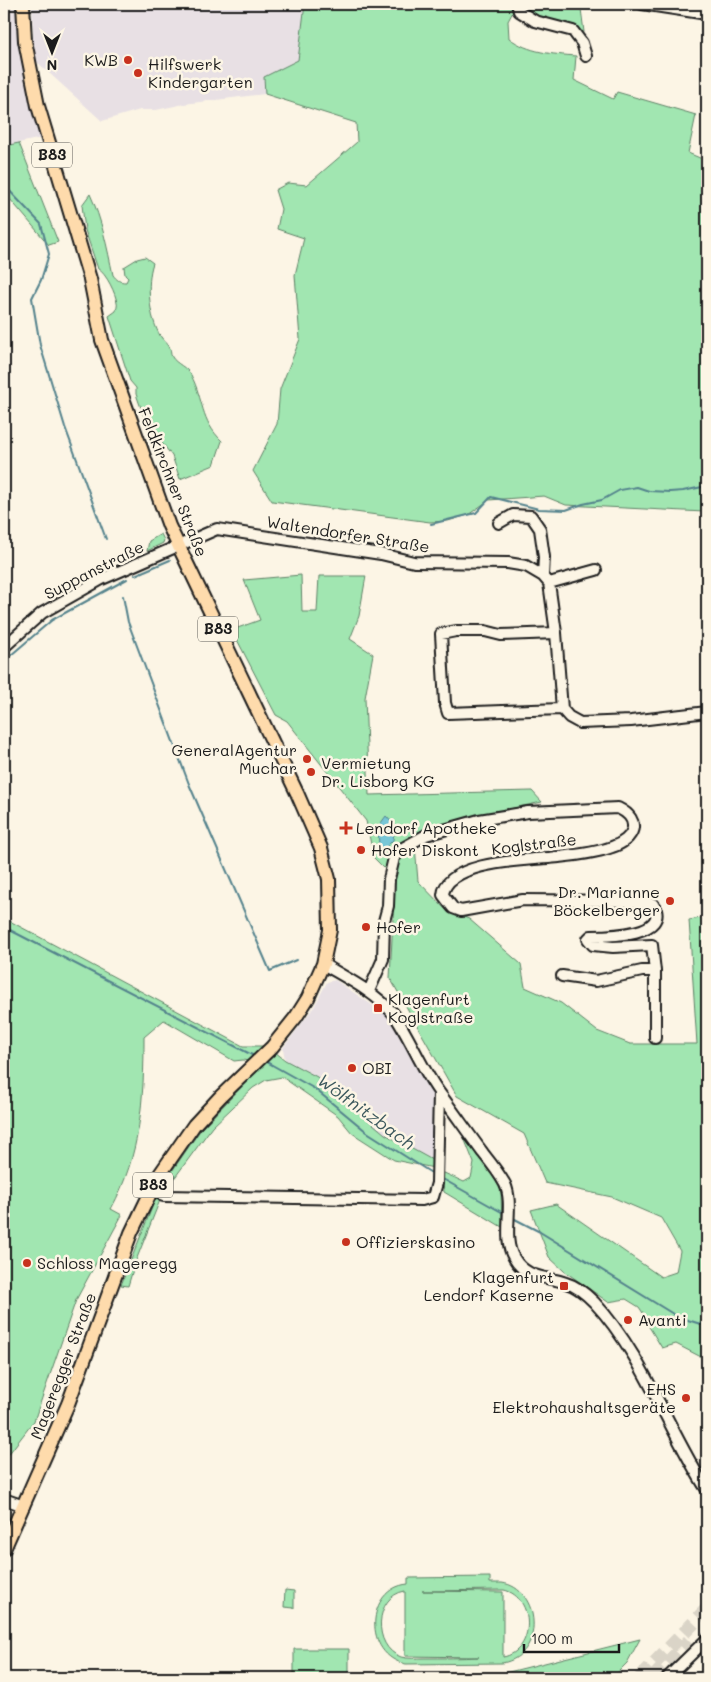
<svg xmlns="http://www.w3.org/2000/svg" width="711" height="1682" viewBox="0 0 711 1682" font-family="Mali,sans-serif">
<rect width="100%" height="100%" fill="#fcf5e5"/>
<filter id="ink" filterUnits="userSpaceOnUse"><feTurbulence type="fractalNoise" baseFrequency=".02" numOctaves="2"/><feDisplacementMap in="SourceGraphic" scale="10" xChannelSelector="R" yChannelSelector="G"/><feConvolveMatrix kernelMatrix="1 2 1 2 8 2 1 2 1" color-interpolation-filters="sRGB"/></filter>
<g filter="url(#ink)">
<path fill="#e8e0e4" d="M4 4H17L18 26 27 81 42 138 4 146Z
M32 4H305L298 60 264 77 265 94 184 104 156 110H140L102 121 37 62 33 42Z
M335 980 384 1013 398 1028 411 1052 435 1098 434 1161 385 1134 317 1077 285 1060 283 1048 314 1007 327 982Z"/>
<path fill="#a1e6b1" stroke="#5e8166" fill-rule="evenodd" d="M305 4H584L581 9 584 32 562 23 537 19 515 8 508 21 509 38C529 53 552 54 576 56L574 80 613 99 617 92 696 115 688 153 707 161V485L703 486 704 512 566 505 544 496 489 500 468 515 448 521 430 522 272 501 253 471 277 424 280 389 300 339 295 275 304 238 277 229 281 209 275 190 288 183 307 185 357 142 356 123 265 94 264 77 298 60Z
M19 143 58 242 49 245 4 192V146Z
M90 194C102 220 107 247 113 275 117 280 119 282 126 282L128 278 125 275 124 267 137 259 145 257 153 263C146 283 149 319 161 337 163 340 167 343 169 346 171 349 170 354 172 357 176 364 187 367 191 375 204 400 200 420 222 441L214 465 180 479 172 456 146 422 136 394V388L130 381 109 316 116 311C116 310 118 305 117 303 116 294 106 273 98 269L85 230 82 205Z
M161 534 164 540 163 543 147 551 149 541Z
M301 575 302 612H317L319 576H366L359 616 350 639 373 654 365 698 369 795 532 791 542 802 453 821 414 834 418 881 446 910 469 919 521 964 525 987 561 1003 597 1031 630 1044H697L689 920 707 917V1353L703 1358 676 1344 662 1348 648 1325 649 1322 639 1307 626 1299 608 1302 564 1271 549 1257 531 1210 556 1204 661 1277 676 1272 680 1251 661 1218 612 1197 545 1183 524 1134 457 1096 390 978 395 879 374 858 366 821 287 721 276 715 232 630 260 620 244 580Z
M4 918 243 1046H265L248 1061 243 1060 234 1061 164 1020 144 1037C144 1099 141 1154 111 1209L122 1215 76 1300 34 1421 8 1455 4 1457Z
M275 1052 285 1060 317 1077 385 1134 434 1161V1168L394 1160 352 1133 338 1116 282 1077 266 1080 253 1088 212 1127 162 1195 135 1263 128 1286 121 1285 159 1190 201 1129Z
M464 1138 493 1176 501 1191 502 1227 444 1192 442 1172 464 1182 471 1178 474 1163Z
M490 1577V1583C494 1583 499 1583 502 1583 540 1588 547 1655 502 1663L406 1664C363 1656 365 1588 408 1584V1578ZM504 1590C535 1597 536 1651 503 1657V1592L422 1591ZM405 1591V1656L479 1657C461 1658 442 1658 424 1658 417 1658 408 1659 401 1657 372 1647 374 1596 405 1591Z
M285 1590 294 1591V1608L284 1607Z
M640 1639 627 1663 612 1678H485Z
M294 1649H349V1678H294Z"/>
<path fill="#78c6d6" stroke="#53828c" d="M386 816 395 826 393 840 384 849 379 847 378 827Z"/>
<g fill="none" stroke-linecap="round" stroke-linejoin="round">
<path stroke="#53828c" stroke-width="2" d="M4 185 41 224 49 254 41 280 32 298 40 345 65 427 106 539
M431 524 476 513 491 497 539 509 566 510 583 504 602 500 620 490 637 487 649 491 670 492 683 491 707 486
M135 575 170 560
M123 596 128 622 189 784 270 971 296 960
M4 661 52 620 127 579
M4 927 256 1057
M265 1061 315 1089 367 1132 433 1174
M441 1178 505 1214
M511 1217 540 1232 678 1317 707 1326"/>
<path stroke="#dad4c7" stroke-width="14" stroke-dasharray="14 7" stroke-linecap="butt" d="M640 1678 707 1609
M653 1678 689 1641"/>
<defs>
<path id="minor" d="M517 4 519 11 535 21 573 31 582 43 586 56
M642 4 707 14
M499 523 513 515 531 516 540 529 544 557 543 576
M549 583 596 570
M556 633 501 635 485 631H456L441 634 445 703 448 713 562 709
M4 647 42 613 102 579 217 529 381 554 414 562 508 563 526 566 543 576 549 583 556 633 562 709 569 717 580 723 631 721 707 712
M323 964C348 979 373 991 393 1013 411 1039 422 1070 441 1095 455 1114 469 1134 483 1153 491 1163 499 1173 505 1184 515 1206 501 1238 514 1258 526 1279 546 1276 566 1283 577 1286 586 1294 594 1302 643 1354 668 1430 707 1490
M562 976 596 981 642 971H655
M369 991 383 959 384 921 388 906 389 879 394 858 401 849 426 835 479 820 528 812 618 808C643 820 634 840 612 847 596 853 577 855 559 857 533 860 446 860 443 895L453 908 461 911 523 900 629 901 653 904C672 935 609 936 591 936L588 939 593 945 613 947 652 945 655 971V1038
M163 1196 422 1200 433 1197 437 1183 439 1093
M4 1499 24 1506
M667 1678 707 1639"/>
<path id="major" d="M4 1549 68 1404 131 1233 158 1177 194 1125 220 1097 272 1047 296 1017 308 998 323 964 330 930 329 879 321 848 297 793 169 526 102 340 90 279 38 106 25 41 23 4"/>
</defs>
<use href="#minor" stroke="#1c1c1c" stroke-width="14"/>
<use href="#major" stroke="#1c1c1c" stroke-width="16"/>
<use href="#minor" stroke="#fcf5e5" stroke-width="10"/>
<use href="#major" stroke="#fedbac" stroke-width="12"/>
</g>
</g>
<g fill="#c8321e" stroke="#fcf5e5" stroke-width="2">
<circle cx="128" cy="60" r="5"/>
<circle cx="138" cy="73" r="5"/>
<circle cx="307" cy="759" r="5"/>
<circle cx="311" cy="772" r="5"/>
<path d="M343.5 820.5h5v5h5v5h-5v5h-5v-5h-5v-5h5z"/>
<circle cx="361" cy="850" r="5"/>
<circle cx="670" cy="901" r="5"/>
<circle cx="366" cy="927" r="5"/>
<rect x="373" y="1003" width="10" height="10" rx="2.5"/>
<circle cx="352" cy="1068" r="5"/>
<circle cx="346" cy="1242" r="5"/>
<circle cx="27" cy="1263" r="5"/>
<rect x="559" y="1281" width="10" height="10" rx="2.5"/>
<circle cx="628" cy="1320" r="5"/>
<circle cx="686" cy="1398" r="5"/>
</g>
<g text-anchor="middle" stroke-width="5" stroke-linejoin="round" paint-order="stroke">
<g fill="#fcf5e5" stroke="#5f5d58" stroke-width="1">
<rect x="32" y="142.5" width="40" height="25" rx="4"/>
<rect x="198" y="616.5" width="40" height="25" rx="4"/>
<rect x="133" y="1172.5" width="40" height="25" rx="4"/>
</g>
<g font-size="15" font-weight="bold" fill="#1c1c1c">
<text x="52" y="160">B83</text>
<text x="218" y="634">B83</text>
<text x="153" y="1190">B83</text>
</g>
<g font-size="16" fill="#1c1c1c" stroke="#fcf5e5" text-anchor="start">
<text x="118" y="66" text-anchor="end">KWB</text>
<text x="148" y="70">Hilfswerk<tspan x="148" dy="18">Kindergarten</tspan></text>
<text x="297" y="756" text-anchor="end">GeneralAgentur<tspan x="297" dy="18">Muchar</tspan></text>
<text x="321" y="769">Vermietung<tspan x="321" dy="18">Dr. Lisborg KG</tspan></text>
<text x="356" y="834">Lendorf Apotheke</text>
<text x="371" y="856">Hofer Diskont</text>
<text x="660" y="898" text-anchor="end">Dr. Marianne<tspan x="660" dy="18">Böckelberger</tspan></text>
<text x="376" y="933">Hofer</text>
<text x="388" y="1005">Klagenfurt<tspan x="388" dy="18">Koglstraße</tspan></text>
<text x="362" y="1074">OBI</text>
<text x="356" y="1248">Offizierskasino</text>
<text x="37" y="1269">Schloss Mageregg</text>
<text x="554" y="1283" text-anchor="end">Klagenfurt<tspan x="554" dy="18">Lendorf Kaserne</tspan></text>
<text x="638" y="1326">Avanti</text>
<text x="676" y="1395" text-anchor="end">EHS<tspan x="676" dy="18">Elektrohaushaltsgeräte</tspan></text>
</g>
<g font-size="16" fill="#1c1c1c" stroke="#fcf5e5">
<text transform="translate(173 482) rotate(68)" y="6">Feldkirchner Straße</text>
<text transform="translate(348 534) rotate(9)" y="6">Waltendorfer Straße</text>
<text transform="translate(94 570) rotate(-27)" y="6">Suppanstraße</text>
<text transform="translate(534 844) rotate(-7)" y="6">Koglstraße</text>
<text transform="translate(63 1366) rotate(-69)" y="6">Mageregger Straße</text>
</g>
<g font-size="18" font-style="italic" fill="#3c585d" stroke="#fcf5e5">
<text transform="translate(366 1112) rotate(36)" y="6">Wölfnitzbach</text>
</g>
</g>
<rect width="711" height="1682" fill="none" stroke="#fcf5e5" stroke-width="20"/>
<rect x="10" y="10" width="691" height="1662" fill="none" stroke="#1c1c1c" stroke-width="2" filter="url(#ink)"/>
<g transform="translate(52 52) rotate(180)" stroke="#fcf5e5" stroke-width="4" paint-order="stroke">
<path d="M0-4L9 19L0 12L-9 19Z" fill="#1c1c1c"/>
<text y="-8" font-size="14" font-weight="bold" text-anchor="middle" fill="#1c1c1c">N</text>
</g>
<path d="M524 1644v8h95v-8" fill="none" stroke="#1c1c1c" stroke-width="2.5"/>
<text x="531" y="1644" font-size="15" fill="#1c1c1c" stroke="#fcf5e5" stroke-width="4" paint-order="stroke">100 m</text>
</svg>
